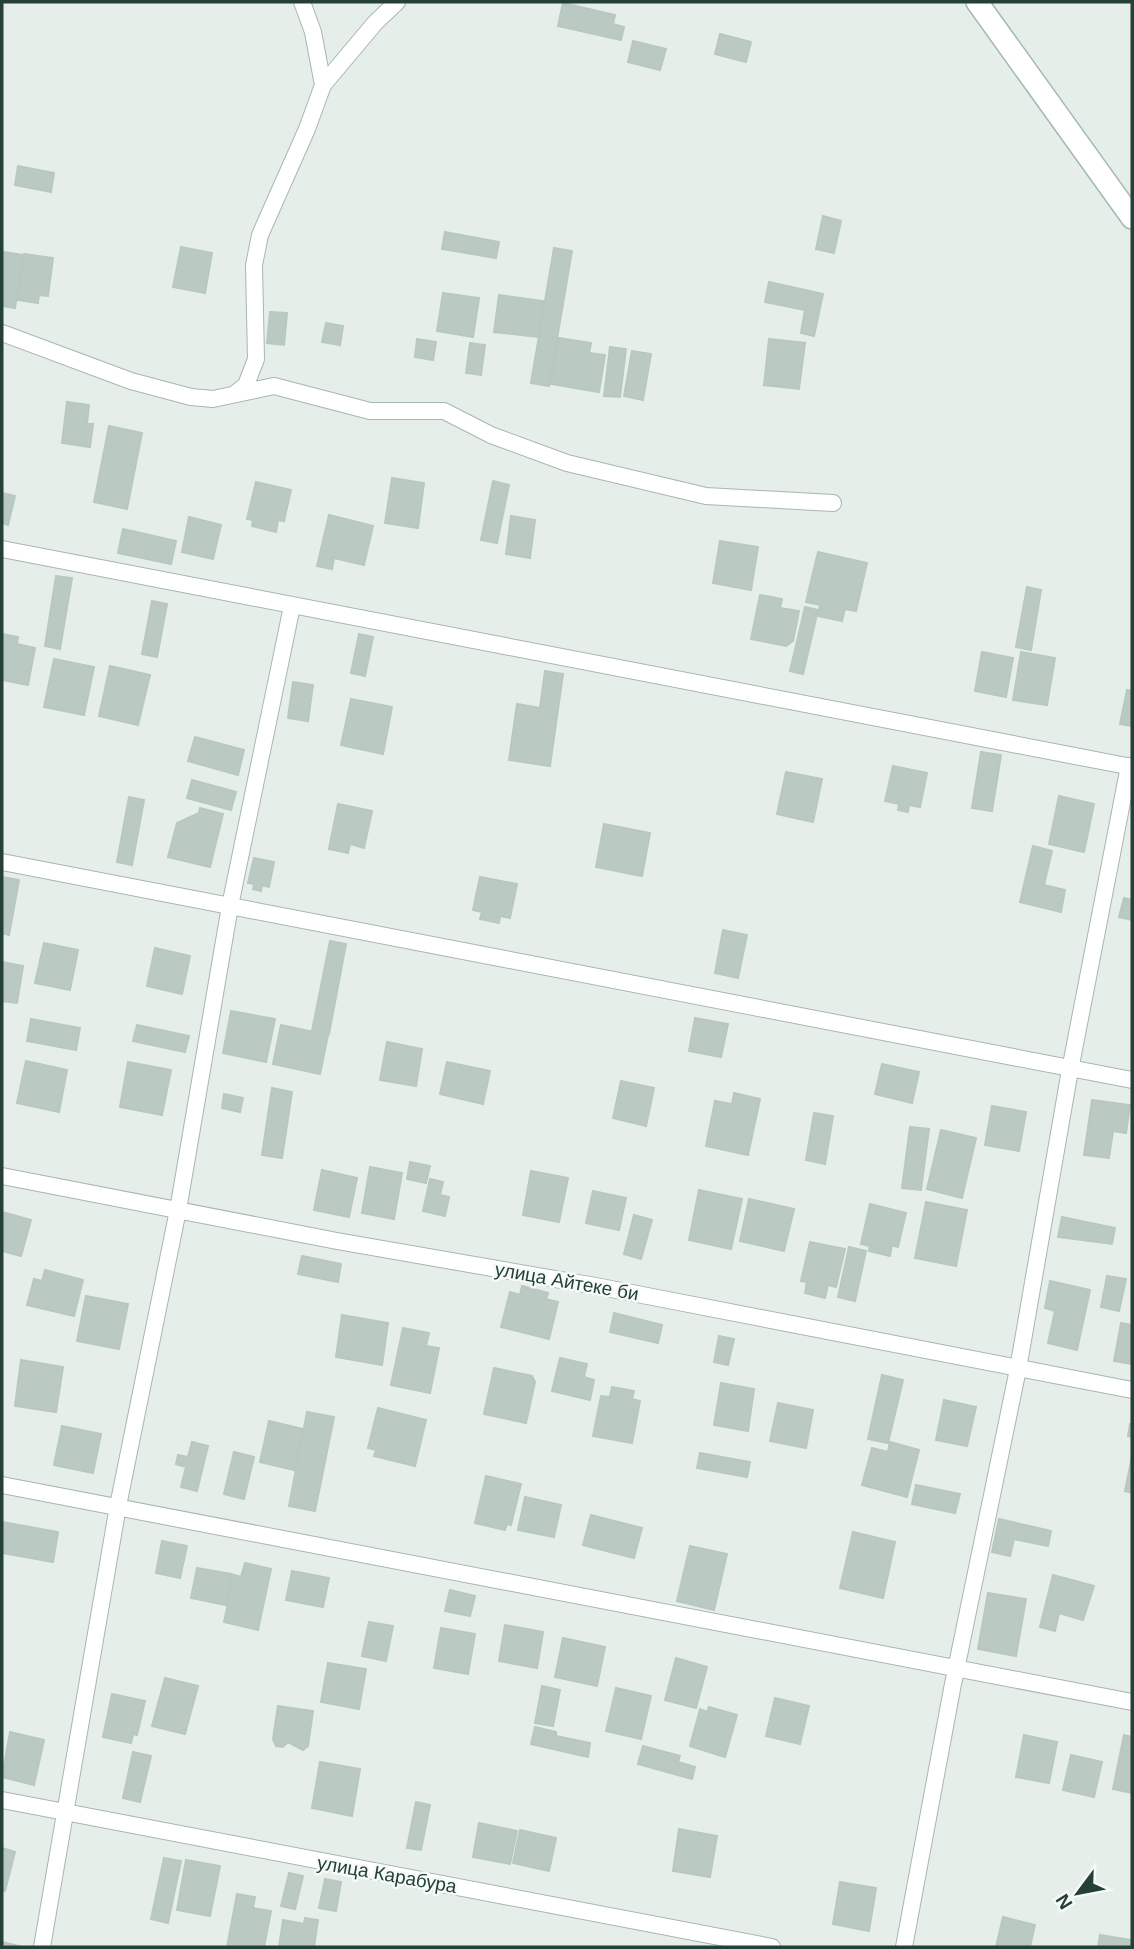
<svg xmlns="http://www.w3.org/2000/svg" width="1134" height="1949" viewBox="0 0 1134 1949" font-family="Helvetica,sans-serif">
<rect width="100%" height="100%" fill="#e6eeea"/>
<path fill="#bbc9c3" stroke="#b8c8c1" stroke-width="2" d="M563 3 615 15 613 24 624 27 621 40 558 26Z
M720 34 751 42 746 62 715 54Z
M633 41 666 49 660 70 628 62Z
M18 166 54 173 51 192 15 185Z
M823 216 841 221 834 253 816 249Z
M445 232 499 242 496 258 442 249Z
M181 247 212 253 205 293 173 287Z
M554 248 572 251 549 386 531 383Z
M4 252 23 255 15 308 2 306Z
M24 254 53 258 48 296 39 295 38 303 18 300Z
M769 282 823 294 814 336 801 333 805 310 765 302Z
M443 293 479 298 473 337 437 331Z
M499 295 543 301 538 337 494 332Z
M270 312 287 313 284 345 267 343Z
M326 323 343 326 340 345 322 342Z
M559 338 591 343 589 353 605 355 599 392 551 384Z
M417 339 436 342 433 360 415 357Z
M769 339 805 343 799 389 764 385Z
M470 343 485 345 481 375 466 373Z
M610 347 626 349 620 397 604 396Z
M632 351 651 354 643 400 624 396Z
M67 402 89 405 87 424H93L90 447 62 443Z
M109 426 142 433 127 509 94 502Z
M392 478 424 483 418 528 385 523Z
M493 481 509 485 497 543 481 540Z
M256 482 291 490 284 521 278 520 276 532 252 526 253 520 247 519Z
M2 493 15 496 8 525 2 523Z
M329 515 373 526 364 565 334 558 332 569 317 566Z
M511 516 535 520 530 558 506 554Z
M189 517 221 525 213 559 182 552Z
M123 529 176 541 171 564 118 553Z
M720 541 758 547 751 590 713 583Z
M818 552 867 563 856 611 845 609 842 621 818 616 820 605 806 602Z
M56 576 72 578 60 649 45 646Z
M1027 587 1041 590 1031 650 1016 647Z
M760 595 782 599 780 608 799 611 793 641 786 646 751 639Z
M152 601 167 604 157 657 142 654Z
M805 607 818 610 803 674 790 671Z
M2 634 18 637 17 644 35 648 28 685 2 680Z
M359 634 373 637 365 676 351 673Z
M982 652 1013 658 1006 697 975 691Z
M1021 652 1055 658 1047 705 1013 700Z
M54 659 94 667 84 715 44 707Z
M110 666 150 675 138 725 99 716Z
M545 671 563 674 550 766 509 760 517 704 540 708Z
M293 682 313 685 308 721 288 718Z
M1127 690 1132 691V726L1120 724Z
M351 699 392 707 383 754 341 745Z
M195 737 244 750 238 775 188 761Z
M981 752 1001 755 992 811 972 808Z
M893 766 927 773 920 807 909 805 908 812 898 810 899 804 885 801Z
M786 772 822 779 813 822 777 814Z
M192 780 236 792 231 810 187 798Z
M1059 796 1094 804 1084 852 1049 844Z
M129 797 144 800 132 865 117 862Z
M338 804 372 811 364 848 350 844 348 853 329 849Z
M200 808 223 814 210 867 168 857 177 823 199 813Z
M604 824 650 833 642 876 596 867Z
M1033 846 1052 851 1044 885 1065 890 1061 912 1020 902Z
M254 858 274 862 269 887 262 885 261 891 253 889 254 884 248 883Z
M2 877 19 880 9 935 2 933Z
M480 877 517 884 510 918 500 916 499 923 480 919 482 912 473 910Z
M1124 898 1132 900V920L1119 917Z
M723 930 747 935 738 978 715 973Z
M330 941 346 944 329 1034 312 1031Z
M44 943 78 950 70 990 35 983Z
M155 948 190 956 182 994 147 986Z
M2 962 23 966 17 1003 2 1001Z
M231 1011 275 1019 266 1062 223 1053Z
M695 1018 728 1024 721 1057 689 1051Z
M31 1019 80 1028 76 1050 27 1041Z
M137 1025 189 1036 185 1052 133 1041Z
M281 1025 328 1035 320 1074 273 1064Z
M387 1042 422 1049 416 1086 380 1080Z
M26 1061 67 1070 59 1112 17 1103Z
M128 1062 171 1070 162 1115 120 1107Z
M447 1062 490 1071 483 1104 440 1094Z
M882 1064 919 1072 912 1103 875 1094Z
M621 1081 654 1088 646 1126 613 1118Z
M272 1088 292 1092 282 1158 262 1155Z
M734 1093 760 1099 748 1155 706 1146 715 1101 732 1104Z
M224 1094 243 1098 240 1112 222 1108Z
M1092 1100 1130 1105 1126 1133 1113 1131 1109 1158 1084 1155Z
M992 1106 1026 1112 1019 1151 985 1145Z
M814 1113 833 1116 825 1164 806 1160Z
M910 1127 929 1129 921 1190 902 1188Z
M941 1130 976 1138 962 1198 927 1189Z
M410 1162 430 1166 426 1183 407 1179Z
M370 1167 402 1173 394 1219 362 1213Z
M322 1170 357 1178 349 1217 314 1210Z
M531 1171 568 1178 559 1222 523 1215Z
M430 1179 443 1182 440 1195 449 1197 445 1216 423 1211Z
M699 1190 742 1199 731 1249 689 1240Z
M593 1191 626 1198 619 1230 586 1223Z
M749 1199 794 1209 784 1251 740 1241Z
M926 1202 967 1210 956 1266 915 1258Z
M870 1204 906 1213 898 1247 892 1245 890 1256 869 1251 870 1246 861 1244Z
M2 1212 31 1220 21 1256 2 1251Z
M634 1215 652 1220 641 1259 624 1254Z
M1062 1217 1115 1228 1112 1244 1058 1237Z
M810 1242 845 1249 836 1287 828 1285 825 1298 805 1293 807 1282 801 1281Z
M849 1247 866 1251 855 1301 838 1297Z
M302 1256 341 1264 338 1282 298 1274Z
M45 1270 83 1280 74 1316 27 1305 34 1279 42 1281Z
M1107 1276 1126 1279 1119 1311 1101 1307Z
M1050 1281 1090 1290 1077 1350 1048 1343 1055 1311 1045 1308Z
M522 1286 548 1293 546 1299 558 1302 549 1339 501 1327 510 1292 520 1295Z
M86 1296 128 1304 119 1349 77 1341Z
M614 1313 662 1325 658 1343 610 1332Z
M342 1315 388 1323 382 1365 336 1357Z
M1121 1323 1132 1325V1364L1114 1361Z
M403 1328 429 1333 426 1346 439 1348 430 1393 391 1385Z
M719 1336 734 1339 728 1365 714 1362Z
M560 1358 587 1364 584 1377 594 1380 590 1400 552 1391Z
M21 1360 63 1367 56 1412 15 1406Z
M494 1368 532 1376 535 1382 526 1423 484 1414Z
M882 1375 903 1380 888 1443 868 1439Z
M721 1383 754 1389 748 1431 714 1425Z
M612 1387 634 1391 632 1399 640 1401 632 1443 593 1436 601 1396 610 1397Z
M944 1400 976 1407 967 1446 936 1440Z
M778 1403 813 1410 806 1448 770 1441Z
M378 1408 426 1420 415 1466 374 1456 376 1450 368 1448Z
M307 1412 334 1417 315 1511 289 1506Z
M269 1421 303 1429 294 1470 260 1462Z
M1130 1424H1132V1437L1128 1436Z
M62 1426 101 1434 93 1473 54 1465Z
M192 1442 208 1446 197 1491 181 1487 186 1467 176 1464 178 1455 188 1457Z
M890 1442 919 1450 907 1497 862 1485 872 1448 888 1452Z
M234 1452 254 1457 244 1499 224 1494Z
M700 1453 750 1462 747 1477 697 1468Z
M1132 1456V1493L1125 1491Z
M486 1476 521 1484 511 1525 507 1524 505 1530 475 1523Z
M916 1485 960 1494 955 1513 912 1504Z
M525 1497 561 1505 554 1537 518 1530Z
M591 1515 642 1528 634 1558 583 1545Z
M999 1519 1051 1531 1048 1546 1014 1539 1010 1556 992 1552Z
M2 1522 58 1532 53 1562 2 1553Z
M853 1532 895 1542 883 1598 840 1588Z
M162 1541 187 1546 180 1578 156 1573Z
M690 1546 727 1554 714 1610 677 1601Z
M245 1563 271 1569 258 1630 224 1622 234 1575 241 1577Z
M197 1568 232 1574 226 1605 191 1598Z
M292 1571 329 1578 323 1607 286 1600Z
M1053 1575 1094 1586 1083 1620 1059 1613 1055 1631 1040 1627Z
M450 1590 475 1596 470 1616 445 1611Z
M988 1593 1026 1599 1016 1656 978 1649Z
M369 1622 393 1626 386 1661 362 1656Z
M505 1625 543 1632 537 1668 499 1661Z
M441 1628 475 1634 468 1674 434 1668Z
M563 1638 605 1647 597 1686 555 1677Z
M676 1658 707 1667 696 1708 665 1700Z
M328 1663 366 1669 359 1709 321 1702Z
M165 1678 198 1686 185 1734 152 1726Z
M542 1686 560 1690 553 1726 535 1723Z
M616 1688 651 1696 641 1739 606 1731Z
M112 1694 145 1701 137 1735 133 1734 131 1743 103 1737Z
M775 1698 809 1706 800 1744 766 1736Z
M278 1706 313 1711 308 1746 303 1750 288 1742 283 1747 276 1746 273 1739Z
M709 1707 737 1715 725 1757 690 1746 700 1709 707 1712Z
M535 1727 556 1732V1736L590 1743 588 1757 531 1744Z
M10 1732 44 1740 34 1785 2 1777Z
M1024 1735 1057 1742 1049 1783 1016 1777Z
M1124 1735 1132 1737V1793L1113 1789Z
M643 1746 680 1756 678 1762 695 1767 692 1779 638 1764Z
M133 1752 151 1756 140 1802 123 1798Z
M1071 1755 1102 1762 1094 1797 1063 1790Z
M320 1762 360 1769 352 1816 312 1808Z
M416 1802 430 1805 421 1850 407 1848Z
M479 1823 517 1831 510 1864 473 1857Z
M679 1829 717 1836 710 1877 673 1871Z
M520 1830 556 1838 549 1871 513 1863Z
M2 1848 15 1852 5 1891 2 1890Z
M164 1858 181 1861 168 1923 151 1919Z
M186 1860 220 1866 210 1916 177 1910Z
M289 1873 303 1876 295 1909 281 1906Z
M325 1879 341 1882 336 1911 319 1908Z
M840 1882 876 1888 869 1931 833 1924Z
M237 1894 255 1897 253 1908 271 1911 264 1947H227Z
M1003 1917 1035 1925 1030 1947H996Z
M305 1918 318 1920 314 1947H279L283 1920 304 1924Z
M1100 1935 1132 1940V1947H1098Z
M2 1942 23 1947H2Z"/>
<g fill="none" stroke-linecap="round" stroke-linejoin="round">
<defs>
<path id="street" d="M302 2 313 32 323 85
M2 333 131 381 191 397 213 399 274 386 370 411H444L491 435 567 463 706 496 833 503
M236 393 246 385 256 359 254 265 260 235 307 129 323 85 375 23 397 2
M2 549 1132 767
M2 862 1132 1080
M2 1176 337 1241 601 1287 1132 1390
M2 1485 1132 1702
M2 1800 772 1947
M42 1947 118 1506 178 1210 230 906 292 606
M904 1947 952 1689 1018 1369 1070 1070 1129 766"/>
<path id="secondary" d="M977 2 1132 218"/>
</defs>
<use href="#street" stroke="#a8b6b1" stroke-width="18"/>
<use href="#secondary" stroke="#a4b9b2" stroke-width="24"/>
<use href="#street" stroke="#fff" stroke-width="16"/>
<use href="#secondary" stroke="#fff" stroke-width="21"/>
</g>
<g text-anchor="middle" stroke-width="5" stroke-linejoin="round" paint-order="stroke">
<g font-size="19" fill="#254038" stroke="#f6faf8">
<text transform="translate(567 1281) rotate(10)" y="7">улица Айтеке би</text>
<text transform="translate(387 1874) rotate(10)" y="7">улица Карабура</text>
</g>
</g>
<rect width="1134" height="1949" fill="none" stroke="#254038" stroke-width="7"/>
<g transform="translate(1078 1893) rotate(238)" stroke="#f6faf8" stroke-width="5" paint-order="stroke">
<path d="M0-5L12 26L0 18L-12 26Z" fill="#254038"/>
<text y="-10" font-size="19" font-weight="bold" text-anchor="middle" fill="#254038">N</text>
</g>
</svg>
